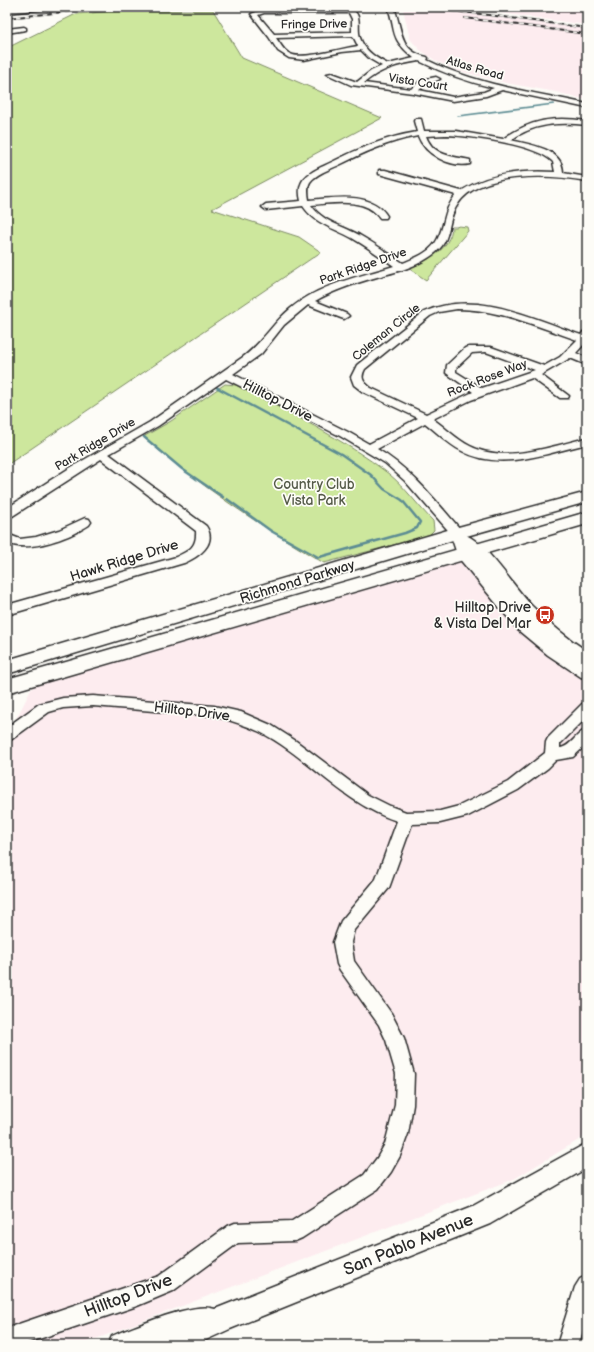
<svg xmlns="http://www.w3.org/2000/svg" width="594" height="1352" viewBox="0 0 594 1352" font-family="'Balsamiq Sans',sans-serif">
<rect width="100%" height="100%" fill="#fdfcf7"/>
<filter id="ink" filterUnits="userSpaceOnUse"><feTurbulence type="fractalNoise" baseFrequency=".025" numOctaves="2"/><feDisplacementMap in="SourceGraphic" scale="8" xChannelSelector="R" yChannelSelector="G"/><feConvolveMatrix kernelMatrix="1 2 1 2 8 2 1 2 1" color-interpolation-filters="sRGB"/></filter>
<g filter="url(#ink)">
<path fill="#fdecef" d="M454 7H587V25L464 8Z
M411 8 478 15 587 29V100L556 92 506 83 456 70 436 61 420 50 410 39 403 9Z
M460 560 561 663 587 679V1135L514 1179 80 1345H7V726L16 719 35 682Z"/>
<path fill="#cde79d" stroke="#7c8964" d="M213 10 242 58 382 118 212 209 299 237 321 252 7 465V48L76 14 115 11Z
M459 226 467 227 468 231 426 280 408 268 407 265C427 264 451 248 452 227H456Z
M225 384 236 385C286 411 344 439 389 474 405 487 418 506 433 521L434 530 428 536 324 563C260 526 199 485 143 437L171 421Z"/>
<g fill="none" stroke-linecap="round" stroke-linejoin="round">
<path stroke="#5c8c93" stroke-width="1.5" d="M458 116 554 104"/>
<path stroke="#5c8c93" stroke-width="2.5" d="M216 387 341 454 371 475 384 489 402 500 420 522 417 528 405 533 316 558
M144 437 182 469 223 497
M227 499 271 531 318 557"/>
<defs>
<path id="minor" d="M28 7H49L46 9 7 13V9Z
M388 7H394C402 28 399 52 427 57L428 58 427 60C477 85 533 92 587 104V108L502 90 486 96 453 101 413 93 351 85 327 74 332 73 357 82 371 71 382 66 370 59 361 50 342 52 304 60 289 58 278 51 269 37 251 14 264 9 353 10C361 16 358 24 359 33 361 48 375 58 388 64L414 58C389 37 397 34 388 7ZM264 13H349L352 19V32L274 34 258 15ZM353 36 358 46C342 48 307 59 293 55 285 53 281 45 276 38ZM419 61C443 73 468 82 494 88L484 92 453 97 419 90 427 84 438 80 440 79 436 77 421 80 411 89 364 83C380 69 399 64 419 61Z
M24 27 26 28V30L7 33V29Z
M415 119H421L424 131H456L503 139C531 119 554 116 587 121V125C559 122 534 123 511 140 530 145 563 148 563 173L587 177V181C553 175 480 170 458 204 444 224 455 242 428 258 413 268 395 272 377 277 356 283 334 290 315 301L347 314 349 316 344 319 341 318 308 305 284 325 261 354 233 374 348 432 369 444 418 418 363 392 354 385 351 377 357 365 424 312C475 289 532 318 581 335L583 332 587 331V341L576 353 587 358V365L570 358 541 375 569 396 568 398H560L532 378 471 400 433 419C446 428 456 439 470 446 505 464 551 446 587 438V444C547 453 500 472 462 451 448 444 437 432 425 423L377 449C411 469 435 500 461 530L463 533 461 536H453L405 481 385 463 340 436 226 379 158 426 109 454 206 526C218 544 198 557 184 563L7 615V605L176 557C189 551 197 547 196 531L101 459 11 517 7 518V508L68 469 150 422 243 357C262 343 273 323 290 309 319 284 359 277 394 266 380 256 367 247 352 238 334 228 315 224 303 206L266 210 262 207 266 204 301 201C299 193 299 186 303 180 310 171 322 167 332 162 360 148 386 137 417 132L414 121ZM445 135C470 136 536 144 553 162L555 172C522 170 489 173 461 191L385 170H379V174L456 195C443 210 446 222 438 238 432 252 415 258 403 263 389 254 375 244 361 236 344 226 322 222 311 205 333 203 366 197 380 218H386L387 216C372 191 334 198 309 200 308 194 307 187 310 182 316 174 328 170 337 166 363 153 389 141 418 136 425 155 451 168 470 164V160C452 156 433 156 426 136ZM457 309C499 309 538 327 577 340L560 357 544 366 491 347H469L465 348 447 365 446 373 473 392 426 414 371 388C363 382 360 378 365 369L430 316 439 312ZM486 352 535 370 482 388 456 372V368L472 353Z
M85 518 89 519 91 522 89 525C69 538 30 553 7 543V534L20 539 36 537 59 530Z
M93 696 214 706 241 712 271 725 296 741 368 795 390 806 406 812 440 811 459 806 508 782 545 753 546 742 548 738 582 704 587 703V717L560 744V748C571 747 576 733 587 729V744L573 757 556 760 548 768 518 790 468 816 440 823 412 824 389 888 354 930 351 942 354 961 391 1013 404 1038 414 1074 413 1105 408 1134 400 1156 391 1172 378 1189 302 1238 295 1241 238 1243 173 1291 137 1306 21 1345H7V1328L159 1276 228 1226 235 1223 292 1221 364 1175 377 1158 385 1144 395 1105 396 1074 386 1040 379 1025 340 970 337 964 333 942 339 926 341 921 376 879 397 821C342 803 309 757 260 732 245 725 230 720 214 716L93 706 63 708 49 712 12 739 7 741V727L39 704 63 698Z
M587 1275V1315L579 1345H557L575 1287 580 1279Z"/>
<path id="major" d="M457 528 462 530 465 535C485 541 516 590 532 606 549 623 567 638 587 651V679L581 677 548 655 518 630 458 557 450 533 452 530Z
M587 1143V1168L490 1224 230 1329 195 1345H108L112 1336 121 1332C141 1325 195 1301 215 1309L473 1206Z"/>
<path id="highway" d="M587 492V502L463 537 7 674V660L451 529Z
M587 512V524L7 693V679Z"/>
</defs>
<use href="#minor" stroke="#2b2b2b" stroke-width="3"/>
<use href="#major" stroke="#2b2b2b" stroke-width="3"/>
<use href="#highway" stroke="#2b2b2b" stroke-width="3"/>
<use href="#minor" fill="#fdfcf7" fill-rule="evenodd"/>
<use href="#major" fill="#fdfcf7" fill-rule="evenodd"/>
<use href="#highway" fill="#fdfcf7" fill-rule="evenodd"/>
<defs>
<path id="rail" d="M410 7 481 14 587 28
M7 18 82 10 199 7
M465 18 587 34"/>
</defs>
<use href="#rail" stroke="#2b2b2b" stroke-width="2"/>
<use href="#rail" stroke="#fdfcf7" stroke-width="1.5" stroke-dasharray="4.5" stroke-linecap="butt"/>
</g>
</g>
<defs>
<symbol id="bus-disc" viewBox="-11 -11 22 22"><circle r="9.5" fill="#c8321e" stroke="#fdfcf7"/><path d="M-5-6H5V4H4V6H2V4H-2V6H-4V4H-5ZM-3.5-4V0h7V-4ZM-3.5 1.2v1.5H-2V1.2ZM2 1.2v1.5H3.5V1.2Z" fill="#fff"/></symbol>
</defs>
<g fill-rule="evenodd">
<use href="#bus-disc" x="534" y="604" width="22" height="22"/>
</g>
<g text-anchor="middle" stroke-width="3.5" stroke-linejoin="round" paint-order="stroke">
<g font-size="12" fill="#2b2b2b" stroke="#fdfcf7">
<text transform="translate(314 24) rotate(-1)" y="4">Fringe Drive</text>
<text transform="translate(475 68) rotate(16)" y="4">Atlas Road</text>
<text transform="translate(418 82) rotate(9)" y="4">Vista Court</text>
<text transform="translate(363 266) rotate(-19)" y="4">Park Ridge Drive</text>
<text transform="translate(386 332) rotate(-39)" y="4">Coleman Circle</text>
<text transform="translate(487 378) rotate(-21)" y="4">Rock Rose Way</text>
<text transform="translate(95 444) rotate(-31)" y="4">Park Ridge Drive</text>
</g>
<g font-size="14" fill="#2b2b2b" stroke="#fdfcf7">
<text transform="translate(278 400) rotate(27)" y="5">Hilltop Drive</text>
<text transform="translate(124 560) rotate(-17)" y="5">Hawk Ridge Drive</text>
<text transform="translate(297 581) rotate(-17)" y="5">Richmond Parkway</text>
<text transform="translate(192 711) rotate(7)" y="5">Hilltop Drive</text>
</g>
<g font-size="14" fill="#545a48" stroke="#fdfcf7">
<text x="314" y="489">Country Club<tspan x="314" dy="16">Vista Park</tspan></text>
</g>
<g font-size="14" fill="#2b2b2b" stroke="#fdfcf7" text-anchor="end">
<text x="531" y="612">Hilltop Drive<tspan x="531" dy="16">&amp; Vista Del Mar</tspan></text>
</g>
<g font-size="17" fill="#2b2b2b" stroke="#fdfcf7">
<text transform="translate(408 1244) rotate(-22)" y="6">San Pablo Avenue</text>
<text transform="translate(128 1295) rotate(-21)" y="6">Hilltop Drive</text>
</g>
</g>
<rect width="594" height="1352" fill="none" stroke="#fdfcf7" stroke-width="24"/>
<rect x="12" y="12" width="570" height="1328" fill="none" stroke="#2b2b2b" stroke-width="1.5" filter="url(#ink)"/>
</svg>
